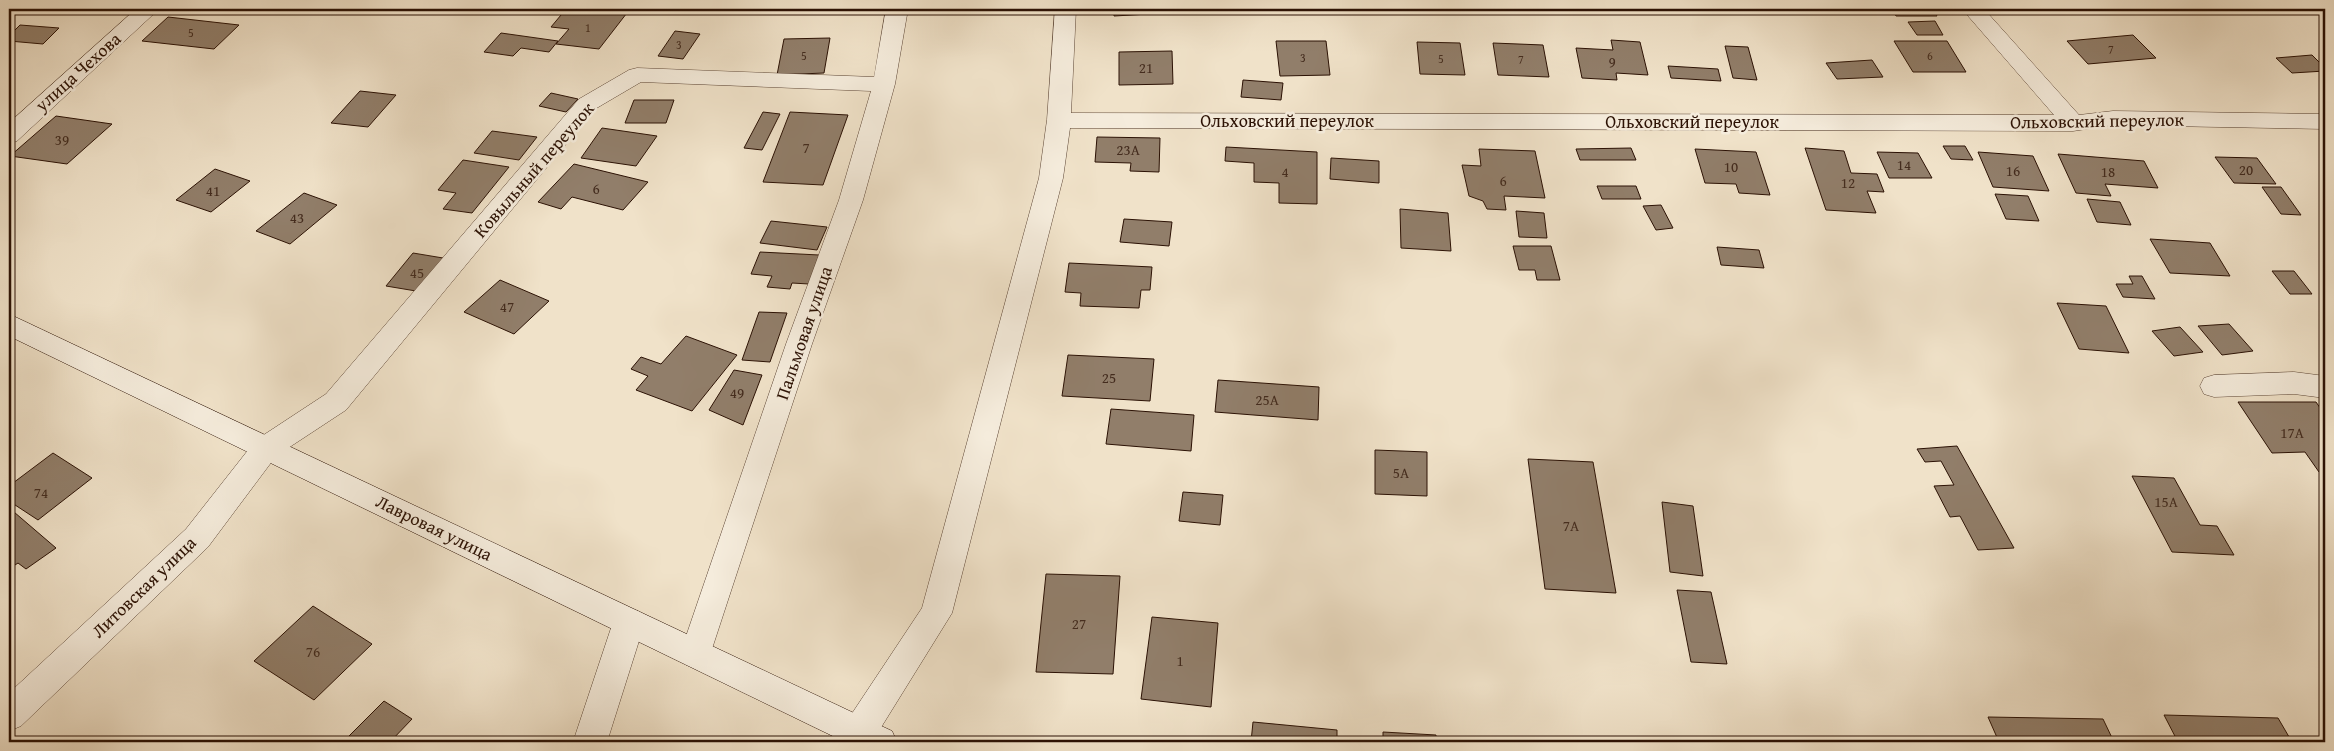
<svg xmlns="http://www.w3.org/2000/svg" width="2334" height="751" viewBox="0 0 2334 751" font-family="'Gentium Book Plus',serif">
<rect width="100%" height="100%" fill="#f0e2c9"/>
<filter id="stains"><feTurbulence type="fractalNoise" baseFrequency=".004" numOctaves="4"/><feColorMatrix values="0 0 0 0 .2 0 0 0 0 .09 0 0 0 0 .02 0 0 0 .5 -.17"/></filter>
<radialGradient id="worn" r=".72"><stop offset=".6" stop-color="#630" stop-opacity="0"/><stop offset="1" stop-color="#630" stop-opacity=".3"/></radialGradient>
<path fill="#917e6a" stroke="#2b1104" d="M566 9H630L599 49 556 44 569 29 551 27Z
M1114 9H1184L1149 10V14L1114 16Z
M1892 9H1933L1937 16H1896Z
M168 17 239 25 214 49 142 41Z
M1935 21 1943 35H1917L1908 22Z
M20 25 59 28 43 44 9 41V36Z
M675 31 700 34 683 59 658 56Z
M501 33 558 41 549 52 521 48 513 56 484 52Z
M2133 35 2156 58 2088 64 2067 41Z
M830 38 824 73 777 75 784 39Z
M1611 40 1640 42 1648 75 1616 73 1617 80 1582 78 1576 48 1613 50Z
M1276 41H1326L1330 75 1280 76Z
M1894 41H1947L1966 72H1913Z
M1417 42 1460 43 1465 75 1420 74Z
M1493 43 1543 45 1549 77 1498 75Z
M1725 46 1748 47 1757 80 1733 78Z
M1172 51 1173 84 1119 85V52Z
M2312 55 2325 68V71L2292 73 2276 58Z
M1872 60 1883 77 1837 79 1826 63Z
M1668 66 1718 69 1721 81 1671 78Z
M1243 80 1283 83 1281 100 1241 97Z
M360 91 396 95 368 127 331 123Z
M551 93 578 99 566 112 539 106Z
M634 100H674L666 123H625Z
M763 112 780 114 762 150 744 148Z
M790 112 848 115 823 185 763 182Z
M56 116 112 124 67 164 10 156Z
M602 128 657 136 636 166 581 158Z
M492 131 537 137 519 160 474 153Z
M1097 137 1160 138 1159 172 1130 171 1131 163 1095 162Z
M1943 146H1965L1973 160 1951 159Z
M1226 147 1317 152V204L1279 203V183L1254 182V163L1225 161Z
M1631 148 1636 160H1580L1576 149Z
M1805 148 1844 151 1851 173 1877 174 1884 192 1867 191 1876 213 1826 210Z
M1479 149 1535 151 1545 198 1504 196 1506 210 1487 209 1483 201 1469 196 1462 165 1481 166Z
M1695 149 1756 152 1770 195 1739 193 1736 184 1705 183Z
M1877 152 1918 153 1932 178H1889Z
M1978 152 2033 156 2049 191 1993 187Z
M2058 154 2144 161 2158 188 2105 184 2111 196 2076 193Z
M2215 157 2257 158 2276 184 2234 183Z
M1331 158 1379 161V183L1330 179Z
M463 160 509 167 472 213 443 209 456 193 438 190Z
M574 164 648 182 623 210 572 197 561 209 538 202Z
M215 169 250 181 211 212 176 200Z
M1597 186H1636L1641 199H1602Z
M2262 187H2281L2301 215 2281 214Z
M304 193 337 205 290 244 256 231Z
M1995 194 2028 196 2039 221 2006 219Z
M2087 199 2120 202 2131 225 2097 222Z
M1661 205 1673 228 1656 230 1643 206Z
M1400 209 1448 213 1451 251 1401 248Z
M1516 211 1544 213 1547 238 1519 237Z
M1124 219 1172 222 1169 246 1120 242Z
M771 221 827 227 817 250 760 243Z
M2150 239 2210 243 2230 276 2170 273Z
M1513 246H1551L1560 280H1537L1535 270H1519Z
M1717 247 1759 250 1764 268 1721 265Z
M760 252 819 255 809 284 792 283 790 289 767 287 772 276 751 274Z
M413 253 449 259 422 292 386 286Z
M1069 263 1152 267 1150 290H1141L1139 308 1080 306 1081 293 1065 292Z
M2272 271H2294L2312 294H2290Z
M2129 276H2142L2155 299 2123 297 2116 284H2133Z
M500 280 549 301 514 334 464 312Z
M2057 303 2106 306 2129 353 2079 349Z
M759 312 787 313 770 362 742 360Z
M2229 324 2253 351 2222 355 2198 326Z
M2180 327 2203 352 2174 356 2152 331Z
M686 336 737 355 692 411 636 390 648 376 631 369 641 357 661 364Z
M1068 355 1154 359 1150 401 1062 396Z
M734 370 762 375 743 425 709 410Z
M1218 380 1319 387 1318 420 1215 412Z
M2238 402H2316L2325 415V472H2319L2305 452 2272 453Z
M1111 409 1194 415 1191 451 1106 444Z
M1957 446 2014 548 1978 550 1960 516 1950 517 1934 486 1954 485 1941 461 1925 462 1917 449Z
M1375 450 1427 452V496L1375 494Z
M53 453 92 478 38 520 9 501V486Z
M1528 459 1593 462 1616 593 1545 589Z
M2132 476 2174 478 2200 525 2217 526 2234 555 2172 552Z
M1183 492 1223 495 1220 525 1179 521Z
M1662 502 1693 506 1703 576 1670 572Z
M14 512 56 548 26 569 18 563 9 569V515Z
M1046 574 1120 576 1113 674 1036 672Z
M1677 590 1711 592 1727 664 1691 662Z
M313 606 372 644 314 700 254 661Z
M1152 617 1218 623 1211 707 1141 699Z
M384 701 412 719 390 742H343Z
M2164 715 2278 718 2292 742H2178Z
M1988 717 2103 719 2114 742H1999Z
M1253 722 1337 730V742H1251Z
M1383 732 1436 735V742H1383Z
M2298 739 2325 740V742H2300Z"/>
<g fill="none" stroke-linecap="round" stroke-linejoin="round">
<defs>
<path id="street" d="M136 9H159L17 141 9 144V123Z
M886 9H908L895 84 863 200 812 344 707 664 696 669 685 664 680 654 786 344 839 200 871 91 641 82 595 109 346 410 276 456 208 547 21 726 9 731V693L186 529 256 440 326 394 579 99 629 70 637 68 874 77Z
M1055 9H1076L1071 113 2054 115 1962 9H1984L2079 115 2113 111 2325 114V129L2113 125 2073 131 1070 128 1063 178 952 613 872 742H847L842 732 847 721 922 608 1039 178 1047 120Z
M2294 372 2325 376V398L2294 394 2214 397 2204 394 2200 386 2204 378 2214 375Z
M629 608 640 612 645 622 607 742H573L613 622 618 612Z"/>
<path id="secondary" d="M9 314 892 731 897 742H845L9 336Z"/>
</defs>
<use href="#street" stroke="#5c4535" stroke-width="1"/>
<use href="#secondary" stroke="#2b1104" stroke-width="1"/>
<use href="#street" fill="#f5ecdc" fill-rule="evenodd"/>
<use href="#secondary" fill="#f5ecdc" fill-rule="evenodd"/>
</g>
<g text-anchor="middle" stroke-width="5" stroke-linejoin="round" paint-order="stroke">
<g font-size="12" fill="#442c1e">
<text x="588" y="32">1</text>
<text x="191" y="37">5</text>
<text x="679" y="49">3</text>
<text x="2111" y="54">7</text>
<text x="804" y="60">5</text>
<text x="1930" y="60">6</text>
<text x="1303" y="62">3</text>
<text x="1441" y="63">5</text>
<text x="1521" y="64">7</text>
</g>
<g font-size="15" fill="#442c1e">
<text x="1612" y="67">9</text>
<text x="1146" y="73">21</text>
<text x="62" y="145">39</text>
<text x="806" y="153">7</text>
<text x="1128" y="155">23А</text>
<text x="1904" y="170">14</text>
<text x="1731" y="172">10</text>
<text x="2246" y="175">20</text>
<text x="2013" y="176">16</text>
<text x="1285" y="177">4</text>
<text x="2108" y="177">18</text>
<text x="1503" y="186">6</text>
<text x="1848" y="188">12</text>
<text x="596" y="194">6</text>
<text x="213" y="196">41</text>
<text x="297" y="223">43</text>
<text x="417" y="278">45</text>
<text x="507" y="312">47</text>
<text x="1109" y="383">25</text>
<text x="737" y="398">49</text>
<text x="1267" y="405">25А</text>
<text x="2292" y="438">17А</text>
<text x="1401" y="478">5А</text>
<text x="41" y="498">74</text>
<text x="2166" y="507">15А</text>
<text x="1571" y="531">7А</text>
<text x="1079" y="629">27</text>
<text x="313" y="657">76</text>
<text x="1180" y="666">1</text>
</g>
<g font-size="18" fill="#2b1104" stroke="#f5ecdc">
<text transform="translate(78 72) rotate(-42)" y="6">улица Чехова</text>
<text x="1287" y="127">Ольховский переулок</text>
<text transform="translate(2097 121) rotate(-1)" y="6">Ольховский переулок</text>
<text x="1692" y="128">Ольховский переулок</text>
<text transform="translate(534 170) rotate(-49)" y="6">Ковыльный переулок</text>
<text transform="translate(804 333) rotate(-71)" y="6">Пальмовая улица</text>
<text transform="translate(434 528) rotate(26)" y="6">Лавровая улица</text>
<text transform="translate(144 587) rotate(-44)" y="6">Литовская улица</text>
</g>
</g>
<rect width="2334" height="751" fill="none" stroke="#f0e2c9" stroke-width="30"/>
<rect x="10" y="10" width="2314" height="731" fill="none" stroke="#2b1104" stroke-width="2.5"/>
<rect x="15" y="15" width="2304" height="721" fill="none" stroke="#2b1104"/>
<rect width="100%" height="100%" filter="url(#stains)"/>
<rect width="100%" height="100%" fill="url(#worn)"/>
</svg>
